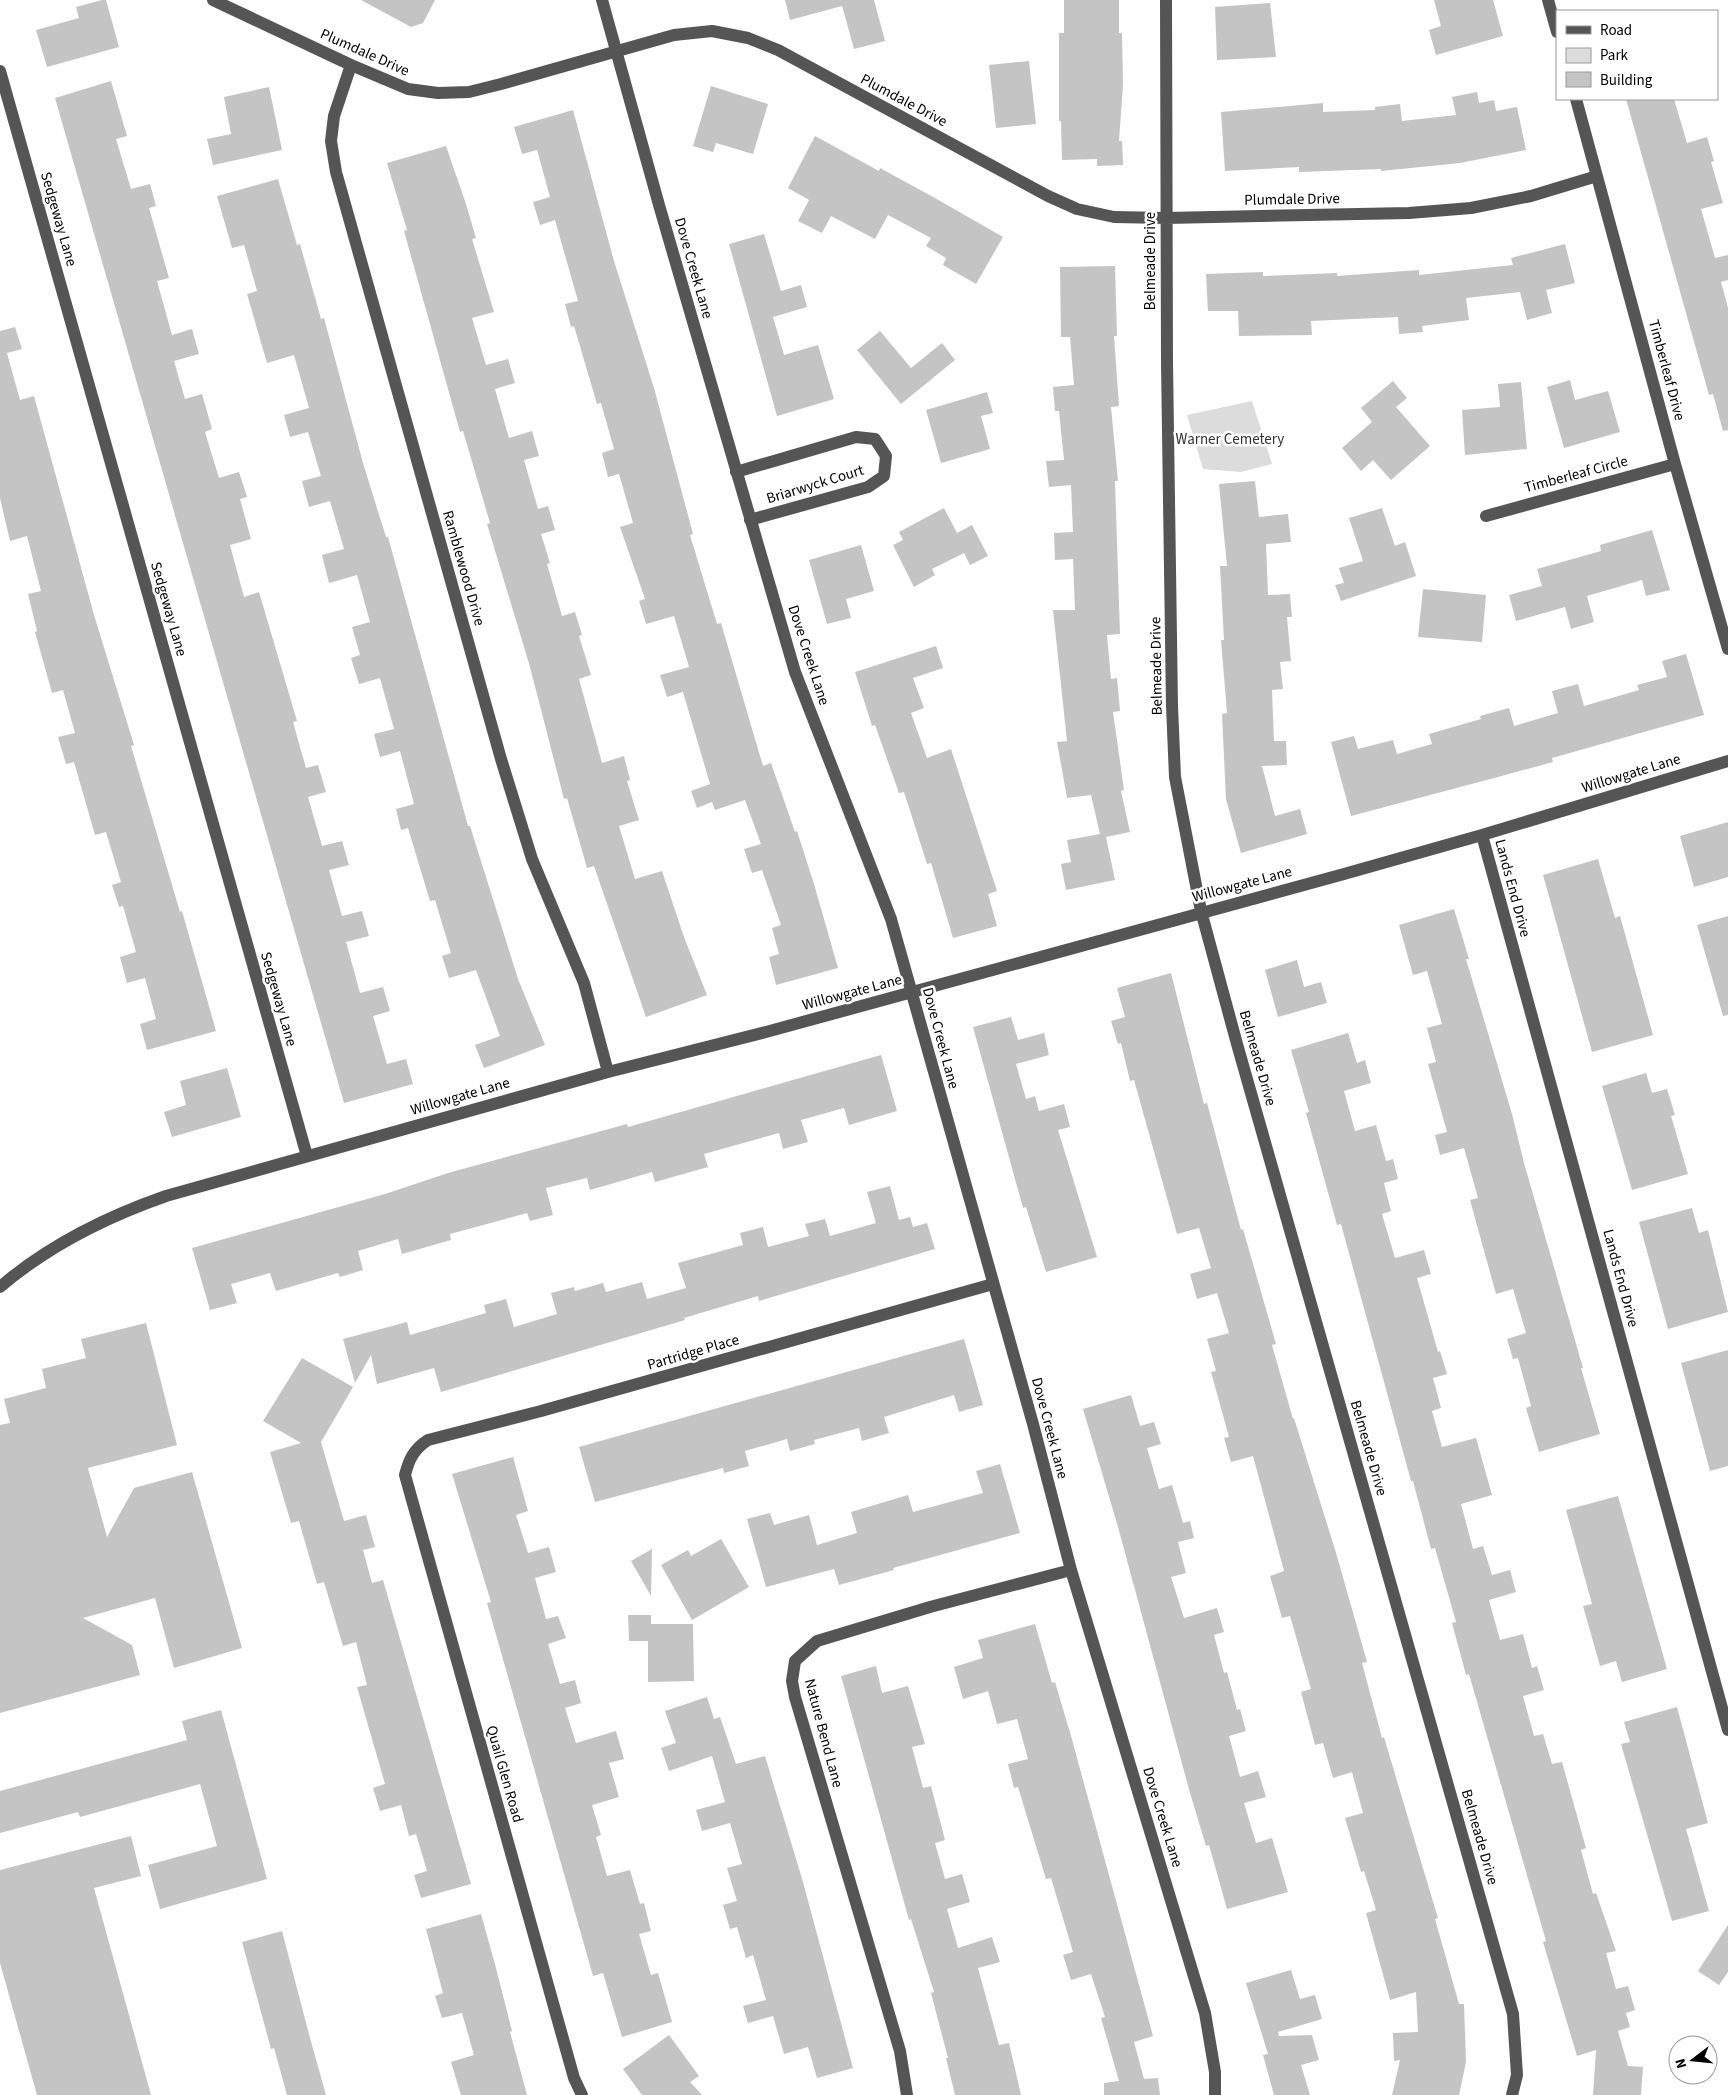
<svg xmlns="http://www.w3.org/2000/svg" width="1728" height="2095" viewBox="0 0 1728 2095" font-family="'Source Sans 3',sans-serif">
<rect width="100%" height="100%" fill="#fff"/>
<path fill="#dcdcdc" d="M1252 401 1272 464 1241 472 1203 469 1187 415Z"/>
<path fill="#c4c4c4" d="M102 0H106L119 47 47 67 36 30 79 18 76 7Z
M361 0H435L423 23 411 27Z
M785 0H874L885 41 854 49 842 6 790 20Z
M1064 0H1119V33H1122L1123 84 1119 141H1122L1123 165 1097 166V159L1062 160 1061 121H1059V33H1064Z
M1434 0H1493L1503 36 1436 55 1429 30 1441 26Z
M1270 3 1276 57 1217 60 1215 7Z
M1029 61 1036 124 996 128 989 65Z
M111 81 127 136 116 139 131 189 150 184 156 206 149 208 169 278 157 281 172 335 192 329 199 354 174 361 185 399 202 394 212 429 205 432 219 478 239 472 247 497 240 499 251 539 230 545 244 597 259 592 297 721 293 722 306 768 318 765 326 792 308 797 322 846 342 841 349 865 329 870 342 916 362 911 369 936 346 942 360 993 383 987 390 1011 373 1016 387 1064 406 1059 413 1084 344 1103 55 98Z
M711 86 768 104 753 154 716 143 713 152 693 146Z
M269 87 282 150 213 165 207 139 231 134 224 97Z
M1477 92 1479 103 1494 100 1496 111 1517 107 1526 150 1460 163 1381 171V169L1299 172V167L1225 171 1221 112 1323 103V112L1375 110V107L1400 104 1402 121 1456 115 1452 97Z
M1626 99H1674L1687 143 1707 137 1714 161 1711 162 1723 203 1701 209 1715 258 1728 255V280L1721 282 1728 308V430L1723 431 1713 394 1709 395Z
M573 110 614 261 654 388 693 534 690 535 717 624 721 623 763 766 771 763 795 832 797 831 814 884 838 968 776 985 769 957 779 954 772 928 781 925 762 870 752 873 744 849 761 844 745 800 715 810 712 802 697 808 691 791 710 784 683 692 667 697 660 675 689 667 674 616 646 624 639 601 645 599 620 527 633 523 619 474 608 477 602 453 614 449 601 403 597 404 574 326 571 327 565 304 578 301 555 220 540 225 533 202 550 197 537 150 522 154 514 127Z
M815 136 879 171 880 168 935 198 1003 237 976 284 943 265 946 258 926 246 931 238 888 215 875 239 831 216 822 233 798 221 809 200 788 188Z
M446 146 466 204 476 238 472 239 494 312 472 318 486 365 508 359 515 383 495 389 509 438 532 431 539 456 524 460 538 509 548 506 555 530 541 534 550 563 547 564 562 616 575 612 582 635 579 636 591 675 579 679 602 763 624 756 630 780 627 781 639 820 619 826 635 879 662 871 684 937 707 995 646 1017 594 866 587 868 567 798 564 799 530 667 487 524 490 523 463 431 460 432 404 231 407 230 387 163Z
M278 179 297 245 300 244 321 319 324 318 363 463 386 537H388L468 826H470L518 979 545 1045 484 1068 475 1045 500 1036 476 970 449 978 442 956 451 953 435 900 430 901 408 828 401 830 396 809 414 804 400 751 380 757 374 734 394 729 380 678 359 684 351 658 360 655 352 627 370 622 357 575 329 583 322 555 344 549 330 501 309 507 302 481 321 476 308 432 290 437 284 415 309 408 294 355 267 363 247 294 257 291 244 245 232 248 217 196Z
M764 234 781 291 801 285 807 307 773 317 784 355 818 345 834 399 777 416 729 244Z
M1565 244 1575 283 1546 290 1552 313 1527 320 1520 292 1466 298 1469 320 1422 326 1423 332 1399 334 1398 317 1311 321 1312 335 1239 336 1238 311H1208L1206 274 1263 272V276L1337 273V276L1419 270V275L1513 265 1511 258Z
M1115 266 1117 336H1114L1119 406 1111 407 1118 481H1115L1120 634 1107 635 1111 679 1117 678 1120 711 1113 712 1124 790 1121 791 1130 832 1106 837 1115 880 1066 890 1061 864 1071 862 1067 840 1100 834 1091 795 1067 798 1057 742 1067 741 1053 610H1075L1073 559 1055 560 1054 533 1073 532 1071 485 1049 487 1046 461 1064 460 1059 411H1055L1053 387 1074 385 1070 337H1061L1060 267Z
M15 327 22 349 7 353 20 400 34 396 94 615 134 745 131 746 180 912 182 911 216 1031 147 1050 140 1024 156 1019 145 978 127 983 120 957 136 952 123 906 119 907 112 885 121 882 106 832 95 835 74 762 66 764 58 737 75 733 63 690 52 693 35 632 37 631 28 594 41 591 27 536 10 541 0 498V331Z
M880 331 911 368 942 343 955 360 901 404 857 350Z
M1570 380 1575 400 1608 391 1620 432 1564 448 1547 387Z
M1393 381 1407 398 1396 407 1430 446 1391 480 1373 460 1361 471 1342 448 1372 422 1361 408Z
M1521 382 1527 449 1465 455 1462 410 1500 407 1498 384Z
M987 392 993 413 981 416 990 449 941 463 926 410Z
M1255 481 1259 517 1288 514 1291 542 1266 544 1268 595 1290 594 1292 617H1287L1291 661 1280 662 1283 689 1272 690 1274 741H1286L1287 765 1262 766 1275 816 1300 809 1307 834 1241 853 1226 799 1222 714 1227 713 1221 640H1224L1220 566H1227L1219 484Z
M944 508 957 533 972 525 988 556 970 565 964 553 932 569 935 575 914 587 893 545 903 540 899 532Z
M1382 508 1395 546 1405 542 1416 576 1341 601 1335 585 1344 583 1339 568 1363 561 1349 518Z
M1652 530 1670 590 1646 596 1642 580 1587 596 1594 622 1571 629 1565 607 1516 621 1509 595 1542 586 1537 569 1601 551 1600 545Z
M861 545 874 591 846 599 851 618 827 624 809 560Z
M1423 589 1486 595 1482 642 1418 637Z
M936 646 943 668 913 678 924 708 911 713 927 758 951 749 997 891 988 894 997 926 953 938 931 863 927 864 904 792 899 793 875 725 872 726 855 672Z
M1686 654 1704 715 1552 758 1553 762 1498 777 1351 816 1331 742 1354 736 1358 749 1393 740 1397 754 1432 744 1429 734 1481 719 1480 716 1509 708 1514 726 1558 713 1552 691 1578 684 1584 706 1639 690 1637 685 1667 677 1662 661Z
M1728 822V877L1694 887 1680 836Z
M1598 859 1615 918 1620 916 1653 1035 1592 1052 1543 875Z
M1454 909 1469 959H1466L1512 1114 1524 1163 1583 1368H1581L1600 1434 1539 1452 1526 1408 1531 1406 1518 1358 1513 1359 1507 1339 1526 1333 1513 1289 1496 1294 1470 1200 1478 1198 1464 1148 1440 1155 1435 1135 1447 1132 1428 1064 1436 1062 1427 1028 1442 1024 1427 971 1413 975 1399 925Z
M1728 916V1015L1723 1016 1697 925Z
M1297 960 1304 987 1321 982 1327 1003 1278 1017 1265 970Z
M1171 973 1204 1104 1207 1103 1241 1230 1243 1229 1276 1344 1272 1345 1293 1419 1294 1418 1337 1556 1367 1662 1362 1663 1382 1738 1384 1737 1422 1865 1438 1918 1435 1919 1459 2004H1464L1466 2062 1459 2095H1392L1400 2060 1394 2061 1393 2033 1418 2032 1416 1992 1390 2000 1366 1913 1376 1910 1364 1871 1361 1872 1345 1818 1363 1813 1352 1772 1333 1778 1323 1743 1315 1745 1301 1692 1311 1689 1290 1616 1282 1618 1270 1576 1284 1571 1253 1456 1231 1462 1224 1438 1229 1437 1211 1372 1216 1371 1207 1339 1229 1333 1217 1293 1197 1299 1190 1274 1211 1268 1199 1228 1177 1234 1134 1080 1130 1081 1121 1043 1118 1044 1111 1021 1125 1017 1117 988Z
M1011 1017 1018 1040 1044 1033 1049 1055 1016 1064 1026 1099 1035 1096 1039 1111 1064 1104 1070 1127 1058 1130 1097 1257 1046 1272 1026 1207 1023 1208 973 1027Z
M1348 1033 1357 1063 1365 1060 1371 1083 1344 1091 1355 1131 1376 1125 1386 1161 1393 1159 1398 1179 1384 1183 1391 1211 1382 1214 1395 1258 1424 1250 1431 1274 1417 1278 1438 1352 1440 1351 1447 1374 1433 1378 1441 1408 1432 1411 1442 1447 1476 1438 1492 1495 1461 1504 1473 1549 1483 1546 1492 1575 1510 1570 1516 1592 1489 1600 1500 1640 1523 1634 1532 1668 1537 1666 1544 1690 1523 1696 1534 1736 1543 1734 1552 1764 1562 1762 1586 1848 1581 1850 1593 1894 1596 1893 1616 1951 1606 1953 1616 1989 1628 1986 1635 2010 1626 2013 1630 2027 1618 2031 1628 2066 1643 2067 1641 2095H1593L1596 2050 1577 2056 1543 1942 1546 1941 1469 1674 1466 1675 1452 1623 1456 1622 1435 1548 1431 1549 1413 1481H1411L1341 1224 1337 1225 1306 1113 1309 1112 1291 1050Z
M881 1055 897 1111 849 1125 844 1108 801 1120 808 1142 783 1149 779 1133 704 1154 708 1167 655 1182 652 1172 590 1190 587 1178 546 1188 553 1215 530 1221 527 1213 450 1234 451 1240 402 1254 398 1239 358 1251 363 1270 340 1277 338 1273 276 1291 270 1273 231 1284 237 1303 210 1310 192 1248 385 1194 448 1173 627 1124 628 1127Z
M227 1068 241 1117 172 1137 164 1112 186 1105 180 1081Z
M1646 1073 1652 1093 1667 1089 1675 1115 1671 1116 1688 1174 1632 1190 1602 1086Z
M890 1186 899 1220 910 1217 913 1227 927 1223 935 1249 759 1301 758 1296 684 1318 685 1320 441 1392 434 1368 377 1384 371 1355 355 1383 343 1339 407 1322 410 1335 486 1313 484 1305 506 1299 514 1327 557 1314 551 1293 574 1287 575 1291 603 1283 606 1292 642 1282 647 1299 686 1288 678 1263 743 1245 740 1233 763 1227 768 1247 809 1236 805 1224 825 1219 830 1236 876 1223 867 1192Z
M1692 1208 1699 1233 1708 1230 1728 1312 1668 1329 1639 1222Z
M146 1323 177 1445 88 1468 107 1537 134 1488 192 1472 242 1648 174 1668 155 1598 83 1618 132 1645 140 1675 0 1713V1425L10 1423 4 1399 46 1388 42 1369 86 1358 81 1339Z
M964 1339 983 1405 959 1412 954 1395 884 1417 889 1433 862 1441 859 1428 814 1440 815 1444 790 1451 787 1439 745 1451 749 1466 724 1473 723 1468 595 1502 579 1447Z
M1728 1350V1466L1710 1471 1681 1363Z
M302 1358 353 1387 321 1442 344 1521 366 1515 375 1547 363 1550 372 1583 383 1580 471 1884 421 1898 414 1875 427 1871 416 1834 409 1836 401 1805 380 1811 373 1788 385 1784 357 1687 367 1685 356 1642 343 1646 324 1582 317 1584 299 1521 291 1523 270 1452 301 1443 263 1421Z
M1131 1395 1140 1426 1154 1422 1161 1444 1147 1448 1159 1489 1172 1485 1183 1523 1190 1521 1194 1538 1178 1542 1186 1573 1171 1577 1184 1618 1217 1608 1224 1632 1214 1635 1224 1673 1227 1672 1237 1710 1240 1709 1246 1731 1229 1736 1240 1777 1258 1771 1266 1797 1244 1803 1256 1843 1272 1838 1288 1892 1227 1909 1209 1845 1206 1846 1190 1793 1118 1527 1083 1409Z
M513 1457 528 1511 516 1515 528 1553 549 1547 556 1572 535 1578 546 1619 558 1616 566 1638 548 1644 560 1684 575 1680 581 1703 565 1708 576 1743 616 1731 624 1759 609 1763 619 1797 592 1805 601 1835 596 1837 607 1876 630 1870 640 1904 644 1903 651 1931 639 1934 651 1975 658 1973 672 2022 622 2037 603 1973 593 1976 487 1603 491 1602 452 1474Z
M1000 1464 1020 1533 893 1568 894 1570 839 1585 834 1569 766 1587 747 1519 770 1513 774 1525 809 1515 817 1545 857 1533 851 1512 908 1495 913 1512 983 1493 976 1471Z
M1618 1496 1667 1669 1622 1682 1616 1661 1600 1666 1583 1606 1592 1604 1566 1510Z
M721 1539 749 1587 692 1620 661 1565 688 1550 691 1556Z
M652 1549 651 1596 631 1561Z
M628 1615H651V1624H693L694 1681 648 1682V1641H629Z
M1035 1624 1052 1683 1055 1682 1071 1736 1153 2036 1134 2042 1144 2079 1158 2078 1160 2095H1104V2083L1119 2081 1101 2018 1105 2017 1091 1974 1071 1980 1063 1955 1073 1952 1051 1878 1046 1879 1018 1787 1014 1788 1008 1764 1028 1759 1017 1719 997 1724 988 1691 963 1699 954 1667 983 1658 978 1640Z
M876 1666 882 1693 908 1686 925 1744 912 1747 923 1788 931 1786 945 1840 935 1843 945 1879 962 1874 970 1902 947 1909 958 1948 992 1937 1000 1962 978 1968 999 2045 1009 2043 1021 2095H955L946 2058H948L931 1993 934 1992 911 1919 909 1920 841 1676Z
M707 1697 714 1719 720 1717 736 1764 765 1756 803 1882 853 2068 817 2078 808 2047 784 2054 773 2016 748 2023 743 2006 766 2000 753 1955 746 1958 737 1927 730 1929 723 1905 737 1901 727 1868 742 1864 730 1823 702 1831 696 1810 725 1802 712 1756 669 1771 661 1748 676 1743 665 1711Z
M1677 1707 1708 1823 1686 1829 1709 1911 1672 1921 1621 1744 1630 1742 1624 1722Z
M221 1710 267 1879 160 1909 148 1865 217 1846 200 1784 80 1817 78 1812 0 1833V1791L187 1740 182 1721Z
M131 1836 141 1876 94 1888 151 2095H37L0 1963V1870Z
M481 1914 496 1968 512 2031 510 2032 527 2095H461L451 2062 474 2055 462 2013 442 2018 435 1996 443 1993 426 1929Z
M1728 1925V1972L1719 1985 1698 1971Z
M282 1931 310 2038 326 2095H287L274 2048 271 2049 242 1942Z
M1291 1970 1300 1999 1315 1995 1322 2019 1278 2032 1279 2036 1312 2035 1319 2060 1301 2065 1310 2095H1274L1263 2055 1268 2054 1246 1983Z
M669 2035 699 2076 690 2082 702 2095H642L623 2069Z"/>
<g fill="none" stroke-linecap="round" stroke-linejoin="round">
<path stroke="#555" stroke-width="12" d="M213 0 351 65 408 89 438 93 469 92 501 84 674 35 712 31 748 38 778 50 1048 196 1077 209 1114 217 1166 218 1409 213 1471 208 1531 196 1597 176
M602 0 659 205 795 672 891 919 1033 1424 1071 1570 1205 2013 1215 2072V2095
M1166 0 1167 363 1172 706 1175 777 1201 911 1237 1044 1513 2014 1517 2075 1512 2095
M1548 0 1557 32
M351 65 334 116 331 141 336 172 501 759 532 859 584 983 608 1072
M0 71 307 1156
M1576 99 1675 464 1728 649
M736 472 856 437 875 439 886 456 884 476 868 487 750 520
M1486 516 1675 464
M1482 835 1728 1730
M0 1287C49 1245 106 1217 166 1196L608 1072 766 1032 1344 874 1482 835 1728 761
M582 2095 574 2078 405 1475C409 1459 414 1449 428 1440L541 1411 993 1284
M907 2095 900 2051 795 1697 792 1681 795 1661 817 1641 930 1607 1071 1570"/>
</g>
<g text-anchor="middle" stroke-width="5" stroke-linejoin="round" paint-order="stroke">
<g font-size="15" fill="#000" stroke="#fff">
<text transform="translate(365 52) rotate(24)" y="5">Plumdale Drive</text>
<text transform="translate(904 100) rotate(28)" y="5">Plumdale Drive</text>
<text transform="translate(1292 199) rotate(-1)" y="5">Plumdale Drive</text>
<text transform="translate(59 219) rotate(74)" y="5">Sedgeway Lane</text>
<text transform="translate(1150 261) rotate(-90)" y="5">Belmeade Drive</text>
<text transform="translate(694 268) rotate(74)" y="5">Dove Creek Lane</text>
<text transform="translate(1667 370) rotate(75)" y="5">Timberleaf Drive</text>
<text transform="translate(1576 474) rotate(-15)" y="5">Timberleaf Circle</text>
<text transform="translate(815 484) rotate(-17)" y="5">Briarwyck Court</text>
<text transform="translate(464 568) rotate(74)" y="5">Ramblewood Drive</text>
<text transform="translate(169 609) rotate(74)" y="5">Sedgeway Lane</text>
<text transform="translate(809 655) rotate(72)" y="5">Dove Creek Lane</text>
<text transform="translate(1156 666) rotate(-91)" y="5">Belmeade Drive</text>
<text transform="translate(1631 773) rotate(-17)" y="5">Willowgate Lane</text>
<text transform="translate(1242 884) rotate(-15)" y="5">Willowgate Lane</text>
<text transform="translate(1513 888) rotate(75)" y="5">Lands End Drive</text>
<text transform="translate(852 992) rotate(-15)" y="5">Willowgate Lane</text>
<text transform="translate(279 999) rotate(74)" y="5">Sedgeway Lane</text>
<text transform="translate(941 1038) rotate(75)" y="5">Dove Creek Lane</text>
<text transform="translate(1258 1058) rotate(74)" y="5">Belmeade Drive</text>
<text transform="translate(460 1096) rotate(-16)" y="5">Willowgate Lane</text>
<text transform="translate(1621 1278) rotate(75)" y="5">Lands End Drive</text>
<text transform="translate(693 1352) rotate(-16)" y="5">Partridge Place</text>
<text transform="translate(1050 1428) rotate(75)" y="5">Dove Creek Lane</text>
<text transform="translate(1369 1448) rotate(74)" y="5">Belmeade Drive</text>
<text transform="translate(824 1733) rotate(75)" y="5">Nature Bend Lane</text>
<text transform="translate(505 1774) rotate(74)" y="5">Quail Glen Road</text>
<text transform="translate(1163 1817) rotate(73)" y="5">Dove Creek Lane</text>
<text transform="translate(1480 1837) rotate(74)" y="5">Belmeade Drive</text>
</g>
<g font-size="15" fill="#333" stroke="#fff">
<text x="1230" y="444">Warner Cemetery</text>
</g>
</g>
<rect x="1556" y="10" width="162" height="90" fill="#ffffff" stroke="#999999"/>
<rect x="1566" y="26" width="25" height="8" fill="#555555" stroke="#999999"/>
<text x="1600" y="35" font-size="15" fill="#000000">Road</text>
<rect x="1566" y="48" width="25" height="15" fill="#dcdcdc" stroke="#999999"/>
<text x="1600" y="60" font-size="15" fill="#000000">Park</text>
<rect x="1566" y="72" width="25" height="15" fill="#c4c4c4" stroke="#999999"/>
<text x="1600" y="85" font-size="15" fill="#000000">Building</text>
<g transform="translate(1693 2060) rotate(254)"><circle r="24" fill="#ffffff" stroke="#999999"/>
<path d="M0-4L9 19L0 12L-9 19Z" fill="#000000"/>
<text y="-8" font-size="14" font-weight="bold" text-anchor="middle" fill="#000000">N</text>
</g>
</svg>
